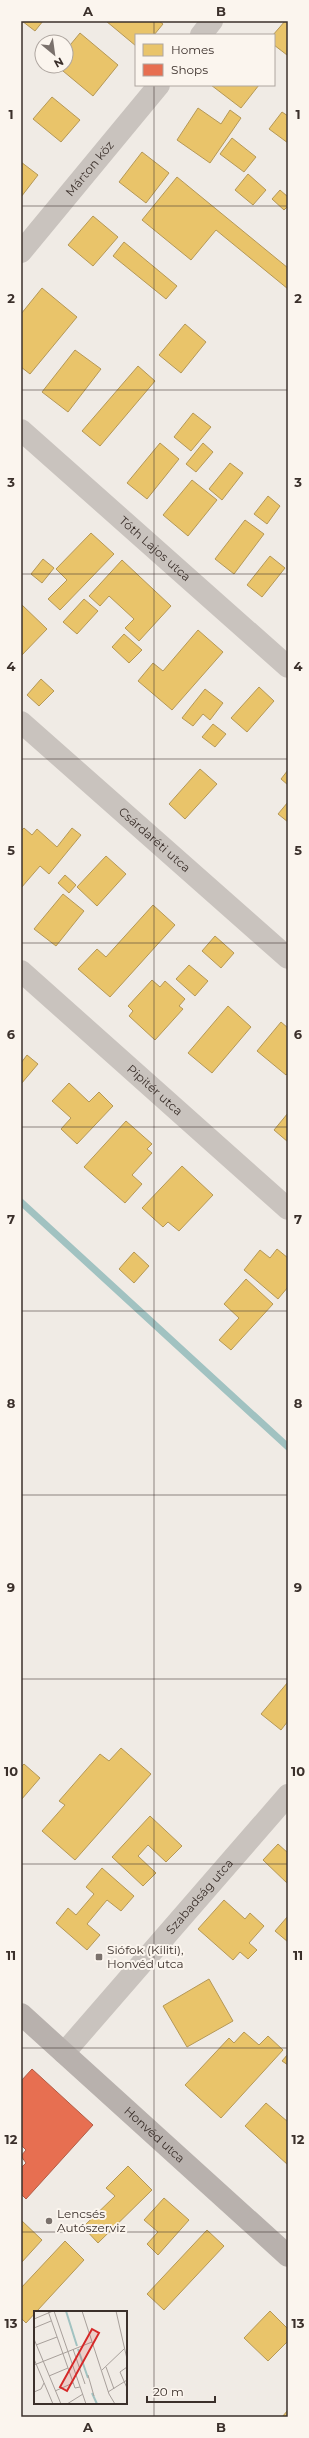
<svg xmlns="http://www.w3.org/2000/svg" width="309" height="2438" viewBox="0 0 309 2438" font-family="Montserrat,sans-serif">
<rect width="100%" height="100%" fill="#f0ebe5"/>
<path fill="#e9c46a" stroke="#b59857" d="M22 21H43L35 31Z
M106 21H159L163 24 154 35H136V46Z
M285 21H288L287 55 274 45 273 35Z
M80 33 118 65 93 96 57 66H66V50Z
M211 85H259L241 108Z
M52 97 80 120 61 142 33 119Z
M198 108 221 124 230 110 241 118 210 163 177 140Z
M282 112 288 116V143L269 129Z
M232 138 256 157 244 172 220 154Z
M142 152 169 173 146 203 119 182Z
M21 162 38 175 21 197Z
M248 174 266 190 253 205 235 190Z
M177 177 288 268V289L216 230 191 260 142 220Z
M280 190 288 197V206L284 210 272 199Z
M93 216 118 237 93 266 68 245Z
M124 242 177 286 166 299 113 256Z
M42 288 77 317 30 374 21 367V314Z
M185 324 206 342 181 373 159 355Z
M75 350 101 369 68 412 42 392Z
M138 366 155 381 100 446 82 431Z
M193 413 211 427 191 451 174 437Z
M160 443 179 459 147 499 127 483Z
M203 443 213 452 196 472 186 464Z
M230 463 243 473 222 500 209 489Z
M192 480 217 500 188 536 163 515Z
M268 496 280 506 267 524 254 514Z
M245 520 264 534 234 574 215 559Z
M91 533 114 554 60 610 48 599 67 580 56 569Z
M270 556 285 568 262 597 247 585Z
M43 559 54 568 42 583 31 574Z
M122 560 171 606 139 641 125 628 134 619 109 596 100 606 89 596Z
M84 599 98 611 77 634 63 622Z
M21 604 47 629 21 656Z
M198 630 223 652 172 710 138 681 153 663 163 671Z
M124 634 142 650 129 663 112 647Z
M41 679 54 691 39 706 27 695Z
M259 687 274 701 247 732 231 718Z
M205 689 223 703 210 720 203 714 193 726 182 718Z
M213 724 226 734 215 747 202 737Z
M200 769 217 784 185 819 169 804Z
M288 770V785L281 779Z
M288 802V822L278 814Z
M24 828 32 835 37 829 57 847 72 828 81 835 49 874 40 866 21 888V831Z
M106 856 126 874 97 906 77 887Z
M65 875 76 885 69 893 58 883Z
M63 894 84 911 56 946 34 929Z
M153 905 175 925 110 997 78 969 97 949 106 957Z
M215 936 234 953 221 968 202 951Z
M189 965 208 981 195 996 176 979Z
M152 980 160 987 165 981 185 999 179 1006 183 1009 155 1040 129 1016 133 1011 128 1006Z
M228 1006 251 1027 212 1073 188 1053Z
M281 1022 288 1028V1073L286 1075 257 1051Z
M27 1055 38 1064 21 1084V1063Z
M69 1083 89 1102 99 1092 113 1106 77 1144 61 1129 71 1118 52 1101Z
M288 1113V1142L274 1130Z
M126 1121 152 1144 147 1149 152 1153 132 1175 142 1184 125 1203 84 1167Z
M182 1166 213 1195 179 1231 168 1222 163 1227 142 1208Z
M277 1249 288 1258V1287L278 1299 244 1270 260 1250 270 1258Z
M134 1252 149 1266 134 1283 119 1269Z
M246 1279 273 1304 231 1350 219 1340 239 1318 224 1304Z
M288 1682V1721L281 1730 261 1714Z
M121 1748 151 1774 75 1860 42 1831 65 1805 59 1801 100 1754 109 1761Z
M24 1764 40 1778 21 1800V1767Z
M150 1816 182 1846 166 1862 148 1845 138 1856 156 1873 143 1886 112 1857Z
M278 1844 288 1853V1884L263 1860Z
M102 1868 134 1896 121 1911 107 1900 87 1924 100 1935 87 1950 56 1923 68 1908 76 1915 94 1894 86 1887Z
M224 1900 245 1919 250 1913 264 1926 249 1943 257 1950 248 1959 240 1952 233 1960 198 1929Z
M288 1916V1942L275 1931Z
M209 1979 233 2021 187 2047 163 2006Z
M244 2032 259 2045 268 2036 283 2050 221 2118 185 2085 229 2038 234 2043Z
M288 2054V2065L282 2061Z
M266 2103 288 2122V2165L245 2126Z
M128 2166 152 2190 98 2243 83 2227 115 2196 106 2188Z
M164 2198 189 2220 158 2255 147 2244 158 2232 144 2220Z
M21 2220 42 2240 21 2263Z
M207 2230 224 2246 164 2310 147 2294Z
M65 2241 84 2260 26 2323 21 2318V2288Z
M270 2311 288 2329V2341L268 2361 244 2338Z
M288 2410V2417H282Z"/>
<path fill="#e76f51" stroke="#b35c46" d="M32 2069 93 2125 26 2199 21 2194V2168L26 2163 21 2156 26 2150 21 2145V2081Z"/>
<g fill="none" stroke-linecap="round" stroke-linejoin="round">
<path stroke="#a1c2c1" stroke-width="7" d="M21 1202 288 1447"/>
<g stroke="#c9c3be" stroke-width="22">
<path d="M201 35 212 21"/>
<path id="s1" d="M21 252 159 85"/>
<path id="s2" d="M21 430 288 667"/>
<path id="s3" d="M21 722 288 958"/>
<path id="s4" d="M21 971 288 1209"/>
<path id="s5" d="M64 2053 288 1795"/>
</g>
<path stroke="#b8b1ad" stroke-width="22" id="s6" d="M21 2014 288 2256"/>
</g>
<path fill="none" stroke="#3b302b" stroke-width="1" stroke-opacity="0.55" d="M154 21V35M154 85V2417M21 206H288M21 390H288M21 574H288M21 759H288M21 943H288M21 1127H288M21 1311H288M21 1495H288M21 1679H288M21 1864H288M21 2048H288M21 2232H288"/>
<g fill="#7a716c" stroke="#fbf5ee" stroke-width="1.5">
<rect x="95" y="1953" width="8" height="8" rx="2"/>
<circle cx="49" cy="2221" r="4"/>
</g>
<g text-anchor="middle" stroke-width="4" stroke-linejoin="round" paint-order="stroke">
<g font-size="12" fill="#3b302b" stroke="#fbf5ee">
<text dy="4" stroke="none"><textPath href="#s1" startOffset="108">Márton köz</textPath></text>
<text dy="4" stroke="none"><textPath href="#s2" startOffset="179">Tóth Lajos utca</textPath></text>
<text dy="4" stroke="none"><textPath href="#s3" startOffset="178">Csárdaréti utca</textPath></text>
<text dy="4" stroke="none"><textPath href="#s4" startOffset="179">Pipitér utca</textPath></text>
<text dy="4" stroke="none"><textPath href="#s5" startOffset="207">Szabadság utca</textPath></text>
<text dy="4" stroke="none"><textPath href="#s6" startOffset="180">Honvéd utca</textPath></text>
</g>
<g font-size="12" fill="#3b302b" stroke="#fbf5ee" text-anchor="start">
<text x="107" y="1954">Siófok (Kiliti),<tspan x="107" dy="14">Honvéd utca</tspan></text>
<text x="57" y="2218">Lencsés<tspan x="57" dy="14">Autószerviz</tspan></text>
</g>
</g>
<g transform="translate(34 2311)">
<rect width="93" height="93" fill="#f0ebe5"/>
<path fill="none" stroke="#a1c2c1" stroke-width="2" d="M32 0 43 35M44 38 54 67M58 82 63 93"/>
<path fill="none" stroke="#a8a09b" stroke-width="1" d="M14 0 41 77 46 76M20 0 52 93M48 0 75 83 81 93M82 0 93 48M0 8 19 0M0 17 17 10M0 28 27 93M2 34 23 26M39 38 51 73M0 48 19 93M0 54 58 31M72 56 80 78M93 56 86 61 93 77M68 59 90 38M54 64 60 85M15 65 34 57M21 80 39 72M0 81 7 78 10 72M74 81 93 69M33 93 49 83"/>
<path fill="#d62828" fill-opacity="0.15" stroke="#d62828" stroke-width="2" d="M58 18 65 22 33 80 26 76Z"/>
<rect width="93" height="93" fill="none" stroke="#3b302b" stroke-width="2"/>
</g>
<rect width="309" height="2438" fill="none" stroke="#fbf5ee" stroke-width="44"/>
<rect x="135" y="34" width="140" height="52" fill="#fbf5ee" stroke="#aea6a0"/>
<rect x="143" y="44" width="20" height="12" fill="#e9c46a" stroke="#aea6a0"/>
<text x="171" y="54" font-size="12" fill="#3b302b">Homes</text>
<rect x="143" y="64" width="20" height="12" fill="#e76f51" stroke="#aea6a0"/>
<text x="171" y="74" font-size="12" fill="#3b302b">Shops</text>
<g transform="translate(54 54) rotate(151)"><circle r="19" fill="#fbf5ee" stroke="#aea6a0"/>
<path d="M0-3L7 15L0 10L-7 15Z" fill="#7a716c"/>
<text y="-6" font-size="11" font-weight="bold" text-anchor="middle" fill="#3b302b">N</text>
</g>
<path d="M147 2396v6h68v-6" fill="none" stroke="#3b302b" stroke-width="2"/>
<text x="153" y="2396" font-size="12" fill="#3b302b" stroke="#fbf5ee" stroke-width="3" paint-order="stroke">20 m</text>
<rect x="22" y="22" width="265" height="2394" fill="none" stroke="#3b302b" stroke-width="1.5"/>
<g font-size="13" text-anchor="middle" font-weight="bold" fill="#3b302b">
<text x="88" y="16">A</text>
<text x="221" y="16">B</text>
<text x="11" y="119">1</text>
<text x="298" y="119">1</text>
<text x="11" y="303">2</text>
<text x="298" y="303">2</text>
<text x="11" y="487">3</text>
<text x="298" y="487">3</text>
<text x="11" y="671">4</text>
<text x="298" y="671">4</text>
<text x="11" y="855">5</text>
<text x="298" y="855">5</text>
<text x="11" y="1039">6</text>
<text x="298" y="1039">6</text>
<text x="11" y="1224">7</text>
<text x="298" y="1224">7</text>
<text x="11" y="1408">8</text>
<text x="298" y="1408">8</text>
<text x="11" y="1592">9</text>
<text x="298" y="1592">9</text>
<text x="11" y="1776">10</text>
<text x="298" y="1776">10</text>
<text x="11" y="1960">11</text>
<text x="298" y="1960">11</text>
<text x="11" y="2144">12</text>
<text x="298" y="2144">12</text>
<text x="11" y="2328">13</text>
<text x="298" y="2328">13</text>
<text x="88" y="2432">A</text>
<text x="221" y="2432">B</text>
</g>
</svg>
